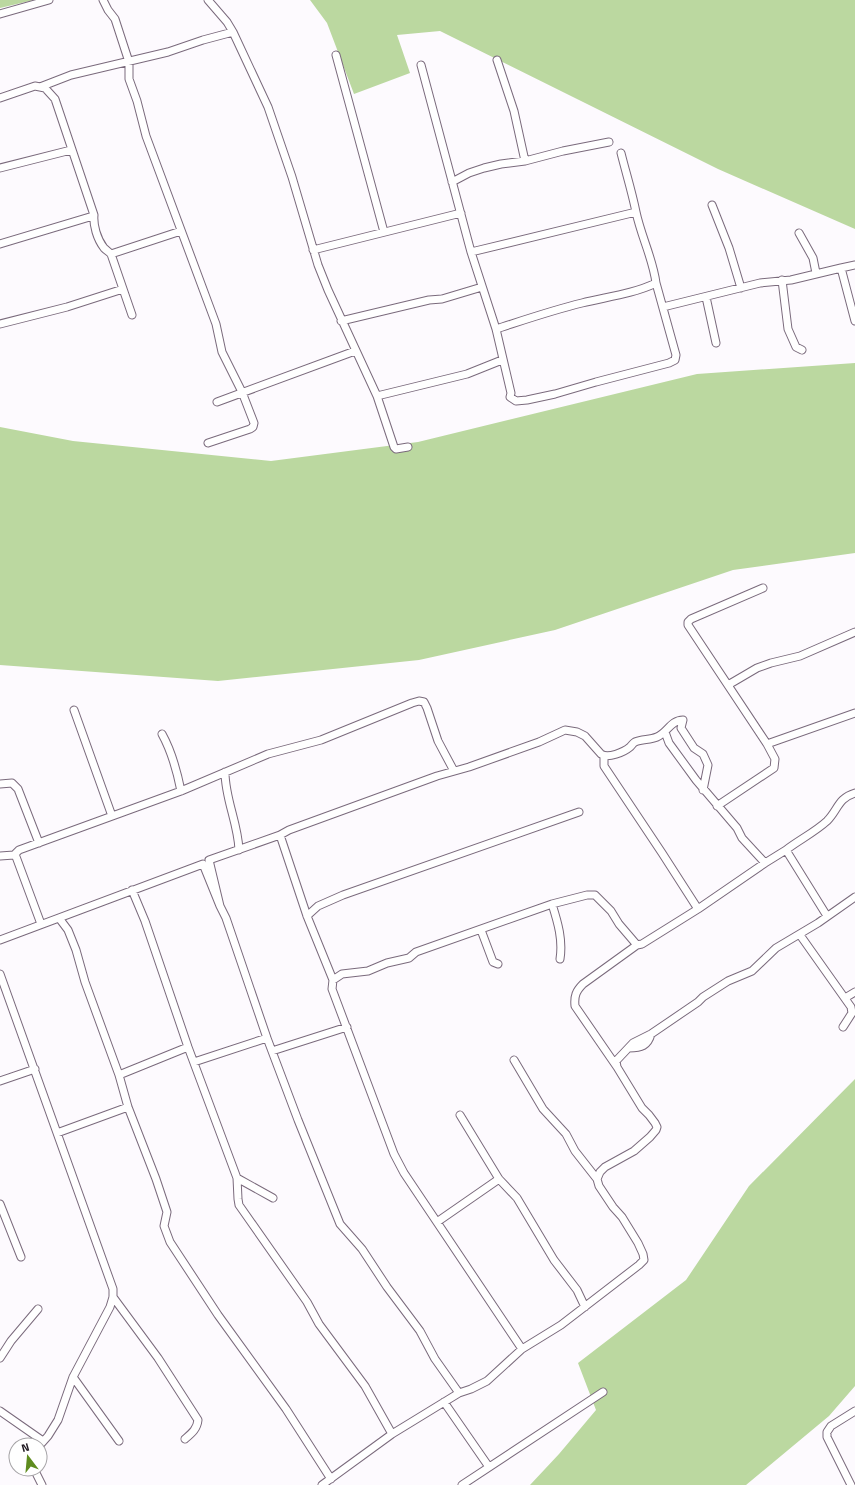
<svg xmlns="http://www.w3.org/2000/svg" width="855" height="1485" viewBox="0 0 855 1485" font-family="'Titillium Web',sans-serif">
<rect width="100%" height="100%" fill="#fdfafe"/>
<path fill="#bbd8a0" d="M0 0H34L0 8Z
M310 0H855V229L718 169 440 31 397 35 410 73 354 94 327 23Z
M855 363V553L733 570 555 630 419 660 218 681 0 665V427L73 441 271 461 418 442 697 374Z
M855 1079V1386L829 1416 746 1485H530L559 1454 596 1410 578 1363 686 1280 749 1186Z"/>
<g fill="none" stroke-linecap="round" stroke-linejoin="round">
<defs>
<path id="minor" d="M103 0 108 10 115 19 129 62V79L137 101 146 136 216 324 222 352 242 392 254 423 253 427 250 429 208 443
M208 0 227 22 233 32 268 107 292 177 318 265 328 290 377 396 394 447 396 449 408 447
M0 14 49 0
M336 55 384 232
M497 60 514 111 525 161
M421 65 471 252 496 329 511 393 510 397 516 401 527 400 555 394 596 382 669 363 675 360 676 355 656 283
M40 87 45 88 55 99 94 215C93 225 97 239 104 248 106 250 109 252 111 254L132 315
M0 98 35 86 40 87 71 75 168 52 203 40 233 32
M0 168 71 150
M452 182 469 173 484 168 501 164 525 161 563 151 609 142
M712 205 729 248 741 288
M799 233 813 258 816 273
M0 244 93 216
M313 250 461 213
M471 252 636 212
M111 254 181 231
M841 268 855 265
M782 280 788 329 796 347 802 350
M706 297 716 343
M663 307 760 283 791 280 841 268 855 321
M341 321 429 300 442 299 482 287
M0 324 67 307 123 289
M496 329C524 320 553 310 582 303 606 297 633 294 656 283 653 259 641 236 636 212 632 192 626 173 621 153
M377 396 467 374 502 360
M217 402 355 351
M763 588 691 619 688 622V625L767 744
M728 685 757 668 771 663 800 656 855 632
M74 710 112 816
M665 732 669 743 696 780 737 828 742 838 765 863 786 850
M162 734C172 752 177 771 181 791
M604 756V766L662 853 698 909
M225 772C225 799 238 823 239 850
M0 784 12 783 18 789 39 843
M717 806 774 768 775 759 767 744 855 713
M280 835 307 916 333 980 332 989 394 1154 404 1173 522 1349
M15 854 41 924
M0 856 14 855 19 850 181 791 268 754 321 740 412 703 419 701 424 702 427 708 438 741 454 771
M132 890 145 921 188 1047 237 1178 238 1199 239 1205 307 1302 319 1324 365 1386 392 1434
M552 904C558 923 563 940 560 959
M220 906 226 918 267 1038 298 1120 340 1224 362 1249 387 1287 420 1331 435 1359 459 1393
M307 916 318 906 343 895 579 812
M827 916 786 850C799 840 815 832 827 821 838 810 838 798 855 793
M59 918 68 930 76 950 85 982 119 1075 128 1107 156 1179 167 1212 164 1226 170 1242 218 1315 286 1409 331 1479
M481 930 493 962 498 964
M800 935 851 1007 852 1013 843 1027
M0 940 203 864 220 906 209 860 280 835 289 830 437 776 469 767 539 742 565 730 577 732 585 736 601 754C608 759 624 752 630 747 633 744 632 744 635 742 642 739 650 740 657 737 667 733 671 720 683 720L681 728 694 748 703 754 708 765 703 790
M0 974 113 1289V1297L110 1307 73 1377 58 1420 48 1436 40 1445
M333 980 342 974 368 971 387 963 409 958 416 952 552 904 587 895H595L611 911 619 924 637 945 642 944 698 909 765 863
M845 998 855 992
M629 1048C641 1048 648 1046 651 1034
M272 1051 347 1027
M194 1062 267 1038
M617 1067 575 1006C574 996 576 991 583 984L637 945
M119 1075 188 1047
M0 1081 35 1069
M460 1115 499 1179 517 1198 554 1260 577 1290 585 1307
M57 1133 128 1107
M237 1178 273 1198
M597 1179 600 1172 605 1167 634 1151 650 1137 656 1130 657 1127 655 1123 649 1115 642 1108 617 1067 616 1061 633 1043 651 1034 698 1002 703 997 728 981 752 971 776 948 818 923 855 897
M0 1204 21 1257
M437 1222 499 1179
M113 1297 158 1358 198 1420C197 1429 192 1433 185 1439
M0 1358 11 1341 38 1309
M73 1377 119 1441
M444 1402 489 1467
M0 1411 43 1441
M34 1469 42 1485
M322 1485 392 1434 459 1393 471 1389 487 1381 522 1349 561 1325 639 1265 644 1260 643 1254 638 1243 622 1217 613 1207 599 1186 597 1179 575 1151 566 1134 543 1109 514 1060
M462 1485 603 1392
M851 1485 827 1437V1432L831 1426 855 1411"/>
</defs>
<use href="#minor" stroke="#7a6a7c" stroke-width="9"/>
<use href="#minor" stroke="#fff" stroke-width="7"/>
</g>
<g transform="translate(28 1457) rotate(344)"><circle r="19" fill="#ffffff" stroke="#a5a3a6"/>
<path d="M0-3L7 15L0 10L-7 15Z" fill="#5e8c1e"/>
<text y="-6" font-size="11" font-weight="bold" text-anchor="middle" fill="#1f1820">N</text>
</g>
</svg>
